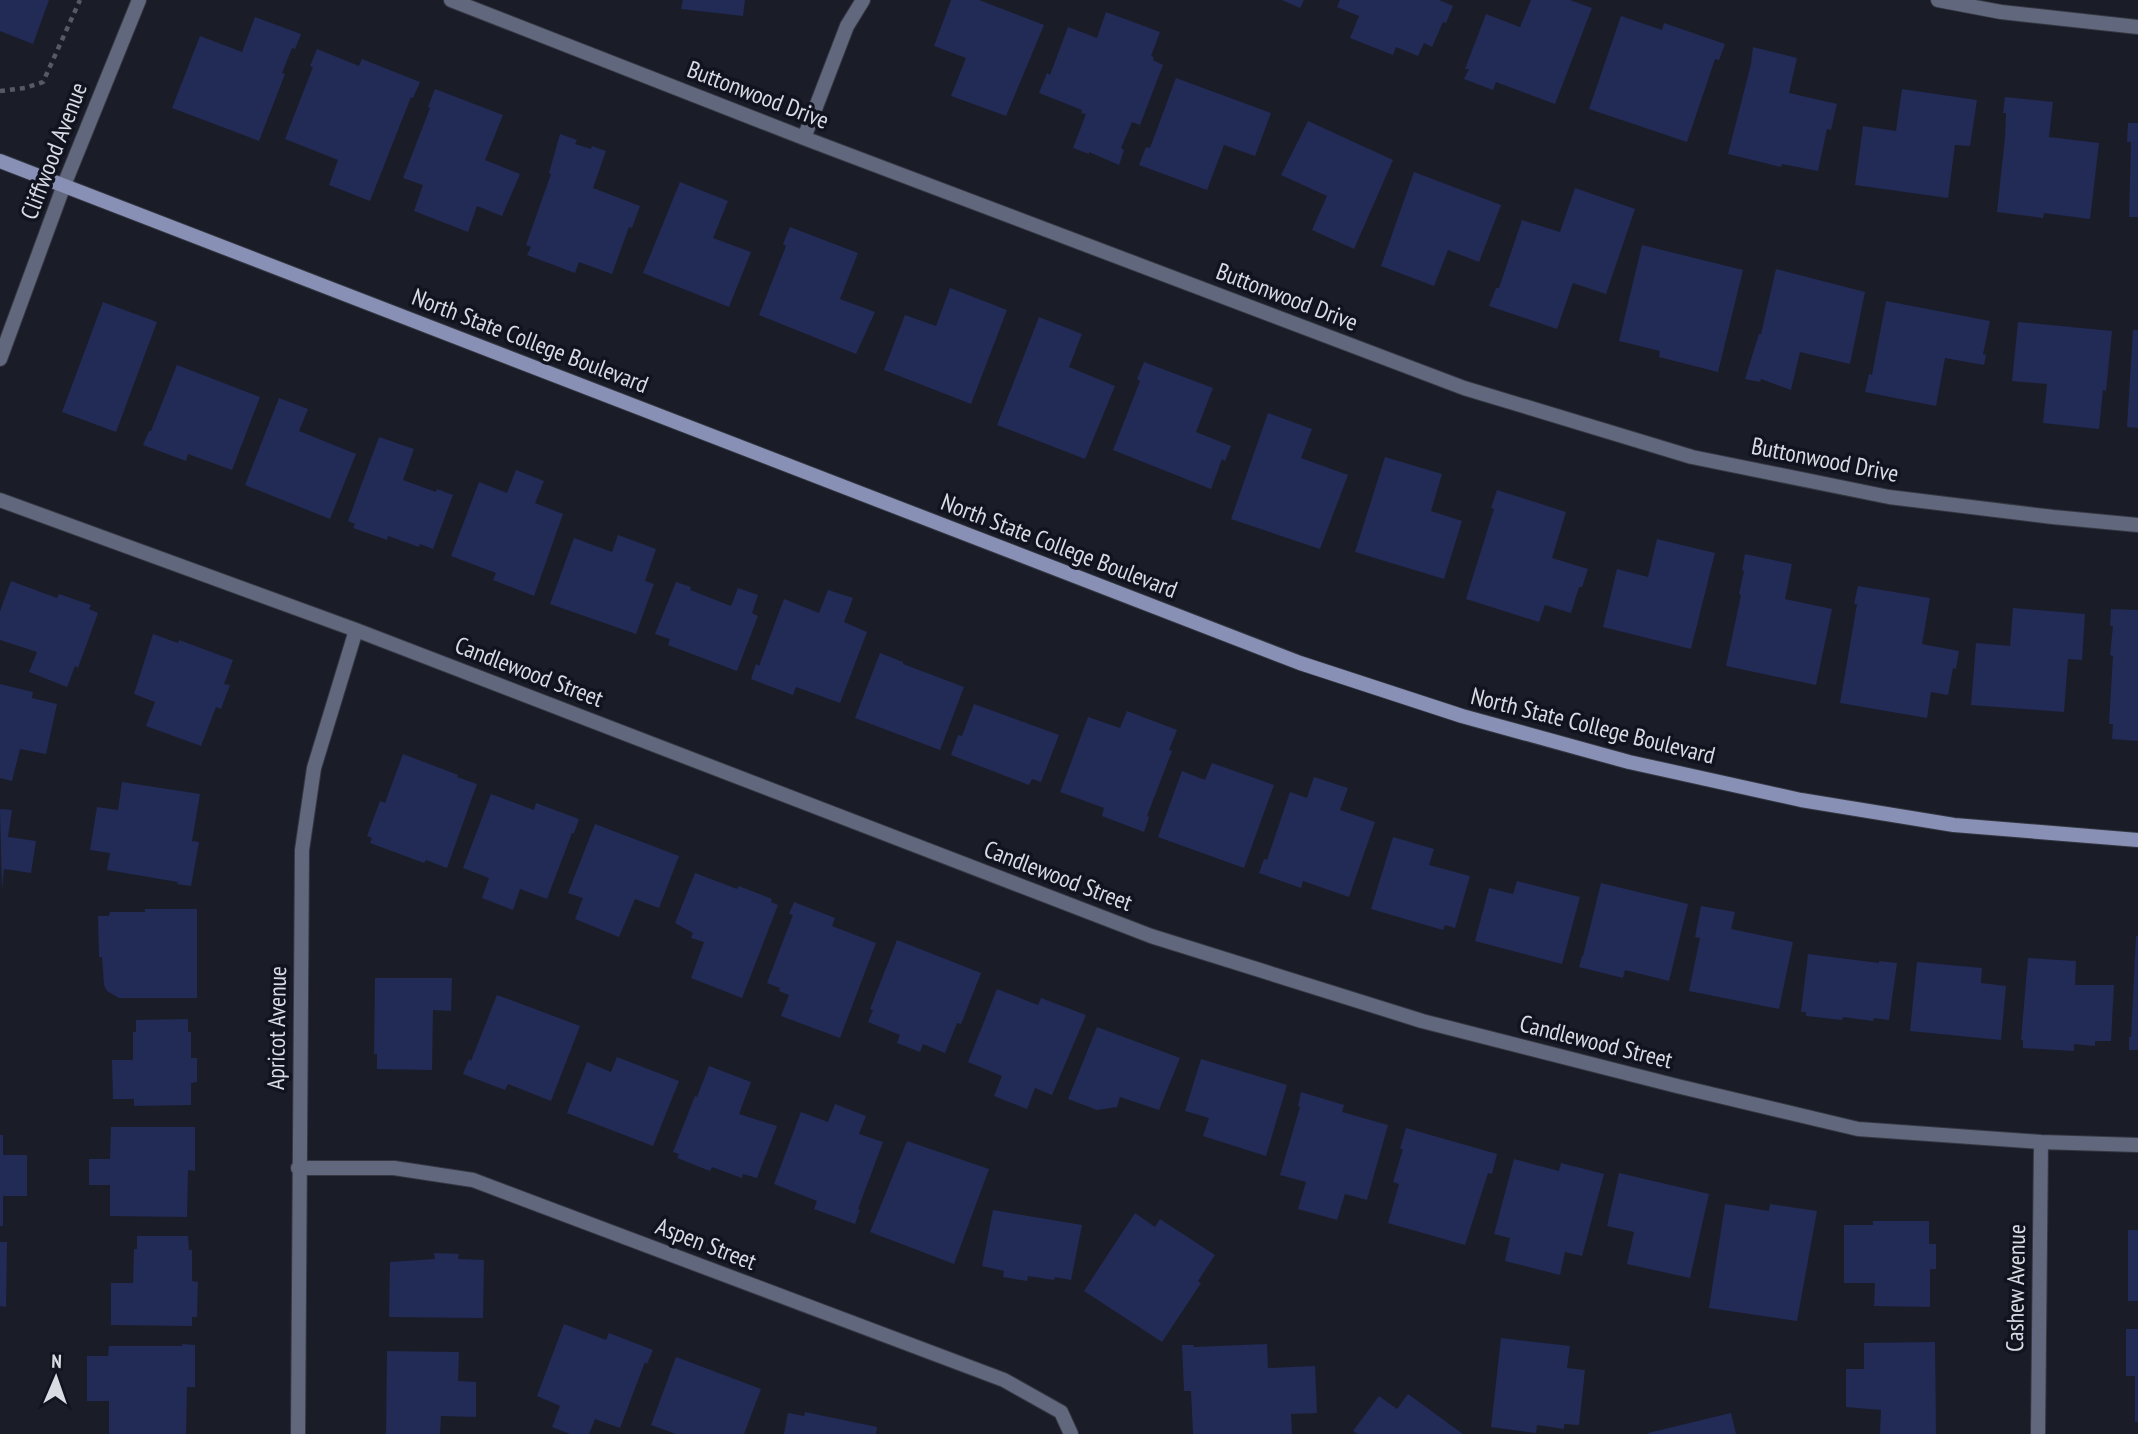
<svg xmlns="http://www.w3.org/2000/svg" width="2138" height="1434" viewBox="0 0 2138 1434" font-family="'PT Sans Narrow',sans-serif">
<rect width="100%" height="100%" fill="#1a1d28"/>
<path fill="#222a56" d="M0 0H49L33 44 0 31Z
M683 0H745L743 16 681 9Z
M951 0H979L1044 25 1006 116 951 96 966 58 934 46Z
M1282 0H1304L1300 8Z
M1340 0H1439L1453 6 1446 23 1443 22 1432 47 1424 43 1418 56 1396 47 1393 55 1350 38 1359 16 1337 7Z
M1531 0H1570L1592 8 1555 104 1496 82 1493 90 1464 79 1469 69H1465L1486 14 1520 27Z
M1106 12 1160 32 1151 56 1154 57 1153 60 1163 65 1140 125 1132 122 1121 148 1124 150 1119 165 1089 152V154L1073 148 1086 114 1081 113 1082 110 1039 93 1047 73 1050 75 1068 27 1097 38Z
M1621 16 1662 30 1664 23 1725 44 1719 60 1715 59 1687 142 1589 109Z
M255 17 301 34 295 49 292 48 282 73 285 74 259 141 172 108 200 36 242 52Z
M1753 47 1797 58 1789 93 1837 104 1831 130 1827 129 1818 171 1782 164 1781 167 1728 154 1751 64Z
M317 49 359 66 362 59 420 82 413 98 411 97 370 201 329 185 338 160 285 139 313 67 310 66Z
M1176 78 1271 113 1255 156 1224 145 1207 190 1139 165 1146 147 1150 148Z
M435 89 503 115 485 160 520 174 502 216 477 206 468 232 414 211 423 185 403 178 430 108 428 107Z
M1902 89 1977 100 1970 146 1955 145 1948 198 1855 185 1863 126 1896 131Z
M2005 97 2053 102 2049 137 2099 143 2090 219 2044 213 2043 218 1997 212 2005 137 2006 113H2003Z
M1308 121 1393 160 1354 249 1312 230 1327 196 1281 175Z
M2128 123H2138V217H2129L2131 142H2127Z
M560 134 577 140 575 144 591 149 592 146 606 151 593 188 640 206 632 228 629 227 612 274 579 262 575 273 527 255 531 247 526 245 551 174 549 173Z
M1414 172 1501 205 1479 262 1448 250 1434 286 1381 266Z
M680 182 728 201 713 238 751 252 729 307 643 273Z
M1575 188 1635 209 1606 294 1573 283 1557 329 1489 306 1496 288H1499L1522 220 1560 232Z
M790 227 858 253 840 299 875 312 856 354 759 315 786 246 783 244Z
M1642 245 1743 270 1718 372 1659 357 1660 351 1619 341Z
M1776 269 1865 292 1850 364 1800 352 1791 390 1761 379 1760 382 1745 379 1759 334H1761Z
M950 288 1007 310 971 404 884 370 905 315 936 326Z
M1886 301 1990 321 1983 354 1986 355 1984 365 1945 358 1936 406 1865 392 1869 374 1872 375Z
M103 302 157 322 116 432 62 412Z
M1039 317 1082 334 1069 367 1115 386 1085 459 997 425Z
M2018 322 2112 331 2106 391 2103 390 2099 429 2043 423 2047 384 2012 381Z
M2133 330H2138V428L2127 427Z
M1144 362 1213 388 1196 432 1231 446 1225 461 1222 459 1211 489 1113 450 1140 381 1137 379Z
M177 365 260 397 232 470 188 454 186 461 143 445 149 431H151Z
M279 398 308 409 299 431 356 454 330 519 245 485Z
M1268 413 1312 429 1301 458 1348 475 1320 549 1231 519Z
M379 437 414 449 403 480 436 492 437 489 453 495 433 549 420 544 419 547 388 536 387 540 353 528 355 524 348 521Z
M1385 457 1442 474 1431 511 1462 521 1444 579 1355 552Z
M516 470 544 481 535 503 563 514 534 596 493 580 496 573 451 556 479 482 507 493Z
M1497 490 1566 512 1552 558 1588 569 1582 587H1579L1571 613 1545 605 1539 622 1466 599 1494 509 1491 508Z
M618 535 656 549 645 581 654 584 636 634 550 604 574 538 612 552Z
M1657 539 1715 553 1691 649 1603 627 1617 569 1648 577Z
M1745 554 1792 564 1785 599 1832 609 1816 685 1726 666 1741 595 1739 594 1744 571 1742 570Z
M11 581 57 598 59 594 91 605 89 609 98 613 78 668 75 666 67 687 29 672 37 652 0 640V611Z
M676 582 691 587 690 590 731 606 738 588 758 595 752 613 758 616 737 671 668 645 670 639 655 634Z
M1858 586 1930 598 1922 644 1959 651 1956 669 1953 668 1948 695 1931 692 1927 718 1840 703 1857 604H1854Z
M828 590 853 598 844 622 867 632 840 703 796 687 793 695 751 679 756 664 759 666 784 599 819 613Z
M2013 608 2085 614 2082 660 2068 659 2064 712 1971 705 1976 643 2010 646Z
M2111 609 2138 610V741L2112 739 2113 724H2109L2113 656 2110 655 2113 626H2110Z
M153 634 178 643 179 640 233 660 224 684 230 685 221 709 216 707 201 746 146 726 155 702 134 694Z
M880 653 903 662V664L964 687 940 750 855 718Z
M0 684 33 692 32 698 57 704 46 754 20 749 12 781 0 778Z
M974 704 1059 735 1041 782 1032 779 1029 785 951 755 958 735 962 736Z
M1127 711 1177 730 1169 750 1172 751 1147 816 1149 817 1144 832 1102 816 1104 808 1060 792 1088 717 1120 728Z
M403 754 458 775 457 777 477 784 447 868 426 860 424 863 370 843 372 838 367 836 380 801 385 803Z
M1212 763 1274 785 1244 868 1158 837 1182 771 1205 780Z
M1314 777 1348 788 1340 810 1375 822 1349 897 1303 881 1301 888 1259 873 1264 859 1267 860 1290 792 1307 798Z
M122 782 200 794 192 841 199 842 191 886 177 884 178 882 107 870 110 853 90 850 97 807 118 810Z
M491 794 534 810 536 803 579 819 574 833H572L547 899 520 889 513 910 482 898 489 878 463 868Z
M0 809 12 810 8 837 36 841 31 873 4 869 2 890Z
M595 824 679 856 659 908 635 899 619 937 575 919 583 898 568 893Z
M1393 837 1434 849 1429 865 1470 876 1455 928 1445 925 1443 930 1371 909Z
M695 873 737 889 739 886 772 899 771 902 778 905 742 998 691 978 704 942 691 938 693 933 675 923Z
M1517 881 1580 897 1562 964 1475 941 1489 888 1513 894Z
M1601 883 1688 904 1669 981 1625 970 1623 978 1579 967 1582 956H1583Z
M794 902 835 918 832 926 876 943 840 1038 781 1016 789 995 779 991 780 988 767 983 793 915 789 914Z
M1701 906 1735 912 1731 929 1793 942 1779 1009 1689 991 1700 938 1695 937Z
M145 909H197V998H119L107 991 104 985 102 957H99L98 916H109L110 912H145Z
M2136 936H2138V1050H2129V1037H2131Z
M897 940 981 973 961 1024 957 1023 945 1053 923 1044 920 1052 897 1043 900 1035 868 1022 873 1010 870 1009Z
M1808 954 1879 963V961L1897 963 1889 1020 1874 1018 1873 1021 1843 1017 1842 1020 1806 1016V1012H1801Z
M2028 958 2076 961 2075 985H2114L2111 1041H2095V1046L2074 1044V1051L2023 1048V1040H2021Z
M1917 962 1982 968 1981 983 2006 986 2001 1040 1910 1031Z
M375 978H452L451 1011 433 1010 432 1070 377 1069V1054H374Z
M997 989 1038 1005 1041 998 1086 1015 1052 1095 1035 1088 1027 1109 994 1096 1002 1076 968 1062Z
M497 995 580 1026 551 1101 508 1084 505 1090 463 1074 469 1059 471 1061Z
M188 1019V1032H191V1058H197V1082L191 1083V1105L134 1106V1099H113L112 1060H133V1032H136V1020Z
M1097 1027 1180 1058 1159 1110 1120 1097 1117 1107 1097 1110 1068 1099Z
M617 1057 679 1081 653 1146 567 1113 587 1062 611 1072Z
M1201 1059 1287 1085 1266 1156 1203 1136 1209 1118 1185 1111Z
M709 1066 751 1082 739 1114 777 1126 757 1178 743 1174 742 1178 712 1167 710 1171 677 1158 679 1154 673 1152 695 1096 697 1097Z
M1301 1092 1344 1105 1342 1112 1388 1125 1367 1200 1345 1194 1337 1220 1298 1209 1306 1182 1280 1175 1300 1107 1298 1106Z
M835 1104 866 1116 859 1134 883 1142 858 1209 860 1210 855 1224 814 1209 817 1201 774 1184 801 1112 828 1122Z
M111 1127H195V1171L188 1170 187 1217 110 1216V1185H89V1159H110Z
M1406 1128 1497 1154 1492 1174 1488 1173 1465 1245 1388 1223 1399 1184 1393 1182 1403 1149H1400Z
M0 1135H3V1155H27V1196H3V1226H0Z
M907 1141 989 1169 954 1264 870 1232Z
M1514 1159 1559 1171 1561 1163 1604 1174 1582 1256 1565 1252 1560 1275 1505 1261 1510 1238 1494 1234Z
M1619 1173 1709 1194 1690 1278 1627 1264 1634 1232 1607 1226Z
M1725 1204 1769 1211 1770 1204 1817 1211 1797 1321 1709 1308Z
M993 1210 1082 1225 1071 1280 1055 1277 1054 1280 1028 1276 1027 1281 1003 1277 1004 1271 982 1266Z
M1135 1213 1155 1227 1160 1219 1215 1255 1198 1281 1201 1283 1162 1342 1084 1291Z
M1873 1221H1929V1244H1936V1269H1930V1307L1874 1306 1875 1283H1844V1225H1873Z
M2128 1230H2138V1301H2128Z
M137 1236H188L189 1250H192V1281L198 1282 197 1317H192V1326L111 1325V1283H133L134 1249H137Z
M0 1242H7L6 1307 0 1306Z
M434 1253 459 1254 458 1259 484 1260 483 1318 389 1317 390 1262 435 1259Z
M564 1324 606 1340 609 1333 653 1350 647 1364 645 1362 620 1428 595 1419 589 1434H570L552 1427 560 1406 537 1396Z
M2126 1329H2138V1422H2135V1376H2126Z
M1501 1338 1570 1346 1567 1368 1585 1370 1579 1425 1564 1424V1429L1537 1425 1536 1433 1491 1427Z
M1935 1342 1936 1434H1880L1881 1410 1846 1407V1369H1864V1343Z
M182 1344 195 1345V1387H187L186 1434H109V1401H87V1356H108L109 1346H182Z
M1267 1344 1268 1368 1315 1366 1317 1413 1291 1414 1292 1434H1193L1191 1391H1184L1182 1345H1194L1193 1347Z
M387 1351 459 1352 458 1381 476 1382V1417L441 1416 440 1434H386Z
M676 1357 761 1389 744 1434H676L651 1425Z
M1408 1394 1463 1434H1358L1353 1431 1379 1396 1397 1409Z
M805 1412 877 1427 876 1434H784L788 1413 804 1416Z
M1731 1413 1736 1434H1648V1433Z"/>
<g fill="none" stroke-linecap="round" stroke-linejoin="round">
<defs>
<path id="minor" d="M451 0 804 138 1464 388 1692 457 1889 497 2053 517 2138 525
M1938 0 2001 12 2138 27
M804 138 847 26 863 0
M0 500 356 630 1151 936 1422 1021 1677 1086 1858 1129 2041 1142 2138 1145
M298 1168H394L473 1180 1004 1380 1061 1412 1071 1434
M298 1434 302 850 314 768 356 630
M2038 1434 2041 1142"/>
<path id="tertiary" d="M0 359 64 185 139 0"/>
<path id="secondary" d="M0 161 1300 663 1462 716 1629 762 1801 800 1954 825 2138 840"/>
</defs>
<use href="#minor" stroke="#353842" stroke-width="16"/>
<use href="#tertiary" stroke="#353842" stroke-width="16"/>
<use href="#secondary" stroke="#353842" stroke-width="16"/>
<path stroke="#575a64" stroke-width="4.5" stroke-dasharray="5 5" stroke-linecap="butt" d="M0 91 25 88 43 82 80 0"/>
<use href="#minor" stroke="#61677d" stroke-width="14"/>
<use href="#tertiary" stroke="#61677d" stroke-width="14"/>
<use href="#secondary" stroke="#8891b5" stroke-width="14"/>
</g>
<g text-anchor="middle" stroke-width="7" stroke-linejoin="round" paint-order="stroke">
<g font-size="24" fill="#dadce4" stroke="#11141f">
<text transform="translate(758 95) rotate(21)" y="8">Buttonwood Drive</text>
<text transform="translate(54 151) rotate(-69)" y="8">Cliffwood Avenue</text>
<text transform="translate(1287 297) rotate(21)" y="8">Buttonwood Drive</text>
<text transform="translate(530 341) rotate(21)" y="8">North State College Boulevard</text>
<text transform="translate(1825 460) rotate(11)" y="8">Buttonwood Drive</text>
<text transform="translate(1059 546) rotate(21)" y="8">North State College Boulevard</text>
<text transform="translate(529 672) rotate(21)" y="8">Candlewood Street</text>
<text transform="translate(1593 726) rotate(14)" y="8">North State College Boulevard</text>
<text transform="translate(1058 876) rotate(21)" y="8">Candlewood Street</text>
<text transform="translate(277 1028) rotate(-89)" y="8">Apricot Avenue</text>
<text transform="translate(1596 1042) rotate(14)" y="8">Candlewood Street</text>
<text transform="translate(706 1244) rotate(21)" y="8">Aspen Street</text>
<text transform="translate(2016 1288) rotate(-89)" y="8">Cashew Avenue</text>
</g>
</g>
<g transform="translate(56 1378) rotate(2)" stroke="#11141f" stroke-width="5" paint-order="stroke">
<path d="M0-5L12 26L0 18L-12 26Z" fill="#dadce4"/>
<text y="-10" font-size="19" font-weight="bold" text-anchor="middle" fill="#dadce4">N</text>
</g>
</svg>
